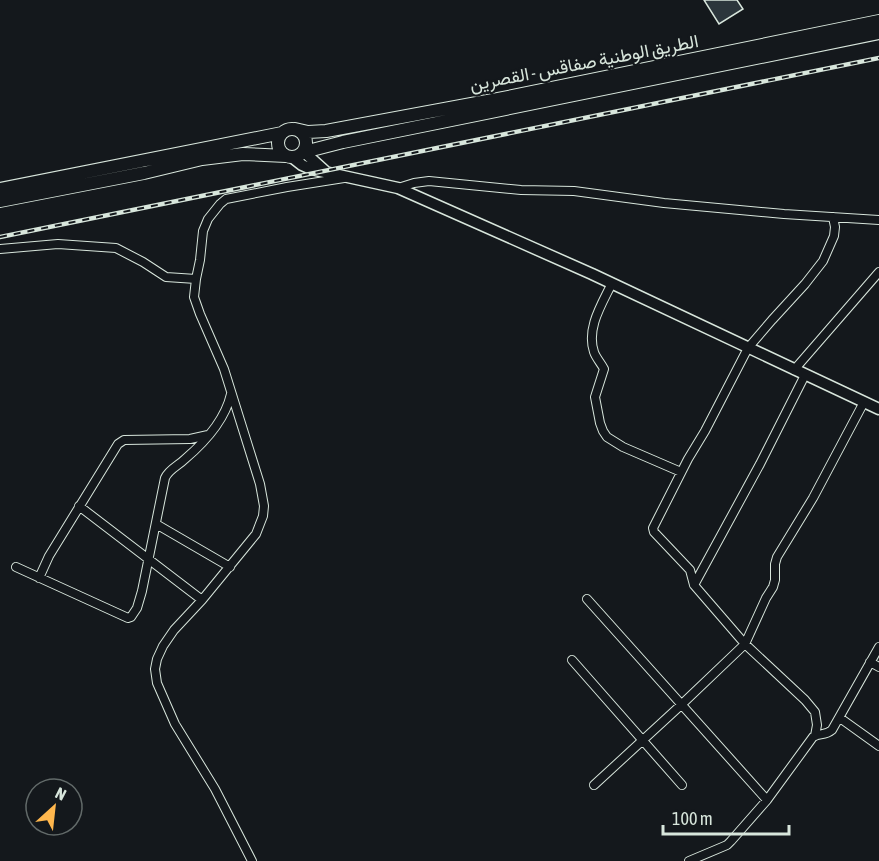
<svg xmlns="http://www.w3.org/2000/svg" width="879" height="861" viewBox="0 0 879 861" font-family="'Asap Condensed',Vazirmatn,sans-serif">
<rect width="100%" height="100%" fill="#14181c"/>
<path fill="#2c363c" stroke="#d8e6dc" stroke-width="1.5" d="M704 0H737L743 9 719 24Z"/>
<g fill="none" stroke-linecap="round" stroke-linejoin="round">
<defs>
<path id="minor" d="M398 188 414 183 429 181 521 190 574 191 664 203 784 214 879 220
M0 249 58 244 116 248 143 262 166 277 196 279
M612 283C602 304 586 328 594 352 596 358 601 363 604 369L595 397 600 423 603 431 607 437 623 447 681 472
M794 370 879 272
M79 506 202 600
M156 524 230 567
M16 567 128 618 131 617 137 608 142 591 165 478C169 469 178 466 185 459 205 442 225 420 231 394
M39 578 49 556 118 444 124 440 190 439 208 435
M694 585 760 464 805 375
M587 599 767 800
M572 660 682 785
M870 662 879 667
M840 718 879 746
M815 736 817 725 815 712 805 700 745 644 694 585 690 570 654 532 653 528 688 459 705 431 748 348 772 320 805 284 823 261 834 236 835 227 833 217
M594 785 681 705 745 644 766 598 773 587 775 580V564L777 557 813 498 864 402
M252 861 215 789 175 724 157 683 155 669 157 659 163 646 174 630 202 600 256 534 263 516 264 506 260 484 224 369 200 314 194 297 196 279 200 260 203 231 208 219 220 204 226 199 287 187 344 178
M689 861 727 845 731 841 767 800 813 737C819 733 825 736 832 730L879 647"/>
<path id="secondary" d="M304 152 325 171
M293 158 302 165 311 169 398 188 592 274 879 409"/>
<path id="primary" d="M278 143a14 14 0 1 1 28 0a14 14 0 1 1-28 0Z
M295 129 308 132 326 131 493 100 879 21
M304 152 343 142 879 33
M0 189 282 133
M0 201 144 173 202 159 243 154 286 156"/>
</defs>
<use href="#minor" stroke="#d8e6dc" stroke-width="10"/>
<use href="#secondary" stroke="#d8e6dc" stroke-width="13"/>
<use href="#primary" stroke="#d8e6dc" stroke-width="14"/>
<use href="#minor" stroke="#14181c" stroke-width="8"/>
<use href="#secondary" stroke="#14181c" stroke-width="10"/>
<use href="#primary" stroke="#14181c" stroke-width="12"/>
<defs>
<path id="rail" d="M0 237 879 58"/>
</defs>
<use href="#rail" stroke="#d8e6dc" stroke-width="4.5"/>
<use href="#rail" stroke="#14181c" stroke-width="2" stroke-dasharray="7" stroke-linecap="butt"/>
</g>
<g text-anchor="middle" stroke-width="4.5" stroke-linejoin="round" paint-order="stroke">
<g font-size="18" fill="#d8e6dc" stroke="#14181c">
<text transform="translate(584 63) rotate(-11)" y="6">الطريق الوطنية صفاقس - القصرين</text>
</g>
</g>
<g transform="translate(54 807) rotate(27)"><circle r="28" fill="#14181c" stroke="#626a69" stroke-width="1.5"/>
<path d="M0-4.5L10 22L0 15L-10 22Z" fill="#ffb74d"/>
<text y="-9" font-size="16" font-weight="bold" text-anchor="middle" fill="#d8e6dc">N</text>
</g>
<path d="M663 825v9h126v-9" fill="none" stroke="#d8e6dc" stroke-width="3"/>
<text x="672" y="825" font-size="18" fill="#d8e6dc" stroke="#14181c" stroke-width="4.5" paint-order="stroke">100 m</text>
</svg>
